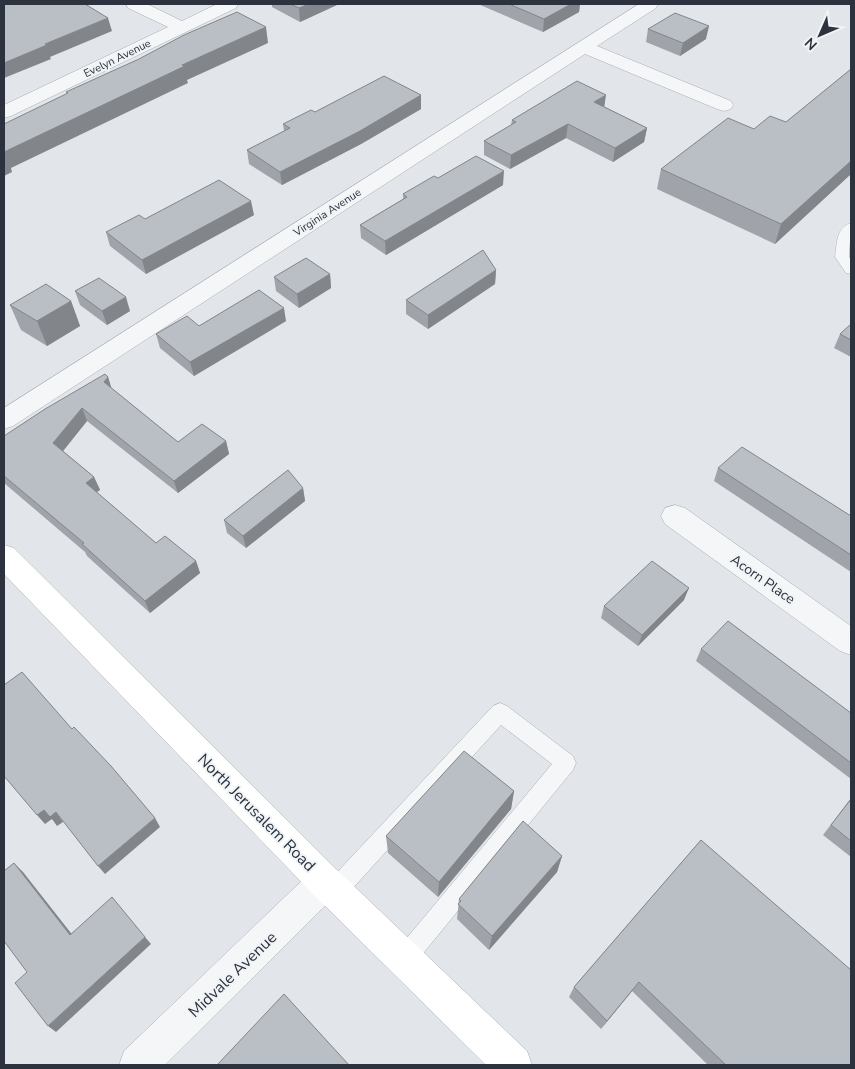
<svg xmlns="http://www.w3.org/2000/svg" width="855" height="1069" viewBox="0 0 855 1069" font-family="'Nunito Sans',sans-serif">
<rect width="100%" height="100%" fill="#e2e5e9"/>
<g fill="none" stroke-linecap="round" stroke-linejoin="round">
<defs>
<path id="lane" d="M851 223 849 257 851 260V274L846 273 835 257C837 244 836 227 851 223Z
M500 703 507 706 573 756 576 763 573 770 412 967 404 971 396 967 392 959 396 951 552 764 501 725 343 899 335 902 327 899 324 891 327 883 493 706Z"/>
<path id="street" d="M126 4H147L182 21 217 4H238L236 8 11 116 4 118V105L168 27 128 8Z
M639 4H658L656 8 597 46 731 101 733 105 731 109 724 111 717 109 585 54 13 426 4 429V408Z
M675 505 685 508 851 626V655L840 651 665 524 661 516 665 508Z
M325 865 337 870 342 882 337 894 165 1065H119L124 1051 313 870Z"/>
<path id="secondary" d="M4 545 14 548 337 870 527 1051 532 1065H486L313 894 4 574Z"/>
</defs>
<use href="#lane" stroke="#a8acb3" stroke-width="1"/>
<use href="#street" stroke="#a8acb3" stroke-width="1"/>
<use href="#secondary" stroke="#a8acb3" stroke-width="1"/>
<use href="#lane" fill="#f4f6f8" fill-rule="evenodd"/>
<use href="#street" fill="#f4f6f8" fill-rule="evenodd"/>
<use href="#secondary" fill="#fff" fill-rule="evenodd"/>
</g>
<path fill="#a0a3a9" d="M272 4H339L300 22 272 7Z
M478 4H580L579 12 543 32Z
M648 29 706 39 680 56 646 42Z
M851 69V174L775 244 657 189 661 169 754 129 786 122Z
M605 107 647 128 644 142 613 162 566 138 510 169 484 155V141L511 125 512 120Z
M421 109 361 144 282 185 249 164 247 150 284 131 283 124 315 112Z
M438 178 503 185 386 255 361 238 360 225 403 199V194Z
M254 215 146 274 110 246 106 232 145 219Z
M496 270 495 284 428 329 406 314V300Z
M330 274 331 288 299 308 276 291 274 277Z
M75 291 130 311 107 325 80 305Z
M71 301 80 326 47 346 21 330 10 305Z
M286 321 194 376 160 348 156 334 199 326Z
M851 324V357L834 348 840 334Z
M108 377 111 388 178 442 226 441 229 454 178 493 87 421 63 451 94 477 100 490 96 492 156 543 196 561 200 573 150 613 87 556 85 552 4 483V436Z
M718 468 851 516V572L714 481Z
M303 488 305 501 246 548 227 533 224 520Z
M684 600 638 646 601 618 604 606Z
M701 649 851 713V779L696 661Z
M514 791 511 809 438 897 388 853 386 836Z
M851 798V857L823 835Z
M701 840 851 1065H708L632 991 601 1029 569 997 574 987Z
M562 856 557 872 489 950 457 919 459 899Z"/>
<path fill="#82858a" d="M309 4H339L300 22 299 8Z
M571 4H580L579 12 543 32 544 19Z
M108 18 112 31 50 57 51 59 4 78V63L45 44Z
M709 26 706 39 680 56 683 43Z
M266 27 268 43 187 80 188 83 11 168 12 172 4 176V152L182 65Z
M421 95V109L361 144 282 185 280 172Z
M606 95 604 109 594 102Z
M568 124 566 138 510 169 511 155Z
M647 128 644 142 613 162 615 148Z
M851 161V174L775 244 781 224Z
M504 171 503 185 386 255 385 241Z
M251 201 254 215 146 274 142 260Z
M496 270 495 284 428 329V315Z
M330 274 331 288 299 308 297 294Z
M126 297 130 311 107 325 102 311Z
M71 301 80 326 47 346 37 321Z
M284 308 286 321 194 376 190 362Z
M108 377 112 390 104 382Z
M82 408 87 421 59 456 53 443Z
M226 441 229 454 178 493 174 481Z
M94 477 100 490 91 496 86 483Z
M303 488 305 501 246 548 243 536Z
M196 561 200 573 150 613 145 601Z
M689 588 684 600 638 646 642 635Z
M514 791 511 809 438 897 439 882Z
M44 810 56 812 63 822 57 826 52 819 45 824 37 815Z
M155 818 160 827 105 874 98 866Z
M562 856 557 872 489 950 492 936Z
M14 863 23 872 78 942 70 935Z
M145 937 151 944 56 1032 48 1026Z
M639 982 632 991 601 1029 607 1021Z"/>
<path fill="#babec5" stroke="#82858a" d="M4 4H85L108 18 45 44 47 45 4 63Z
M290 4H309L299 8Z
M509 4H571L544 19Z
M237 12 266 27 182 65 185 66 4 152V124L68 93 66 92 139 59 184 35Z
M675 13 709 26 683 43 648 29Z
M851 69V161L781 224 661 169 728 118 754 129 770 116 786 122Z
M384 76 421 95 360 131 280 172 247 150 290 128 283 124 311 110 315 112Z
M577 81 606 95 594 102 647 128 615 148 568 124 511 155 484 141 516 122 512 120Z
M476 156 504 171 385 241 360 225 407 197 403 194 434 176 438 178Z
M219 180 251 201 142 260 106 232 139 215 145 219Z
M483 250 496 270 428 315 406 300Z
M306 258 330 274 297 294 274 277Z
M99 278 126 297 102 311 75 291Z
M46 284 71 301 37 321 10 305Z
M259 290 284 308 190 362 156 334 187 316 199 326Z
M851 324V340L840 334Z
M105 374 108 377 104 382 178 442 202 424 226 441 174 481 82 408 53 443 94 477 86 483 156 543 165 536 196 561 145 601 82 544 84 543 4 476V436L45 409Z
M742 447 851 516V555L718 468Z
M288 470 303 488 243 536 224 520Z
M652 561 689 588 642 635 604 606Z
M728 621 851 713V763L701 649Z
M22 672 72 729 74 727 111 766 155 818 98 866 56 812 50 817 44 810 37 815 4 776V685Z
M464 751 514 791 439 882 386 836Z
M851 799V841L831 825Z
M523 821 562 856 492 936 458 904 461 901 459 899Z
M701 840 851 970V1065H726L639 982 607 1021 574 987Z
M14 863 70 935 112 897 145 937 48 1026 15 983 27 972 4 941V871Z
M284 994 349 1065H217Z"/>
<g text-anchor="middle" stroke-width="4" stroke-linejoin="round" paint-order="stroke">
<g font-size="11" fill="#2c333f" stroke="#f1f4f6">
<text transform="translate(117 58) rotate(-26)" y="4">Evelyn Avenue</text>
<text transform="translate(327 212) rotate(-33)" y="4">Virginia Avenue</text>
</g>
<g font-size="14" fill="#2c333f" stroke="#f1f4f6">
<text transform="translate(763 579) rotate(35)" y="5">Acorn Place</text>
</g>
<g font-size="16" fill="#2c333f" stroke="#f1f4f6">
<text transform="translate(257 812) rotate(45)" y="6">North Jerusalem Road</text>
<text transform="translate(232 974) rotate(-44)" y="6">Midvale Avenue</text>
</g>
</g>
<rect width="855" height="1069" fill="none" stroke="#2c333f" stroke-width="10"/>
<g transform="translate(820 35) rotate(225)" stroke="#f1f4f6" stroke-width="4" paint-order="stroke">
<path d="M0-4L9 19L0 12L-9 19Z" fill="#2c333f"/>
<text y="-8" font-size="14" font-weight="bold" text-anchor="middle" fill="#2c333f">N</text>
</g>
</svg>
